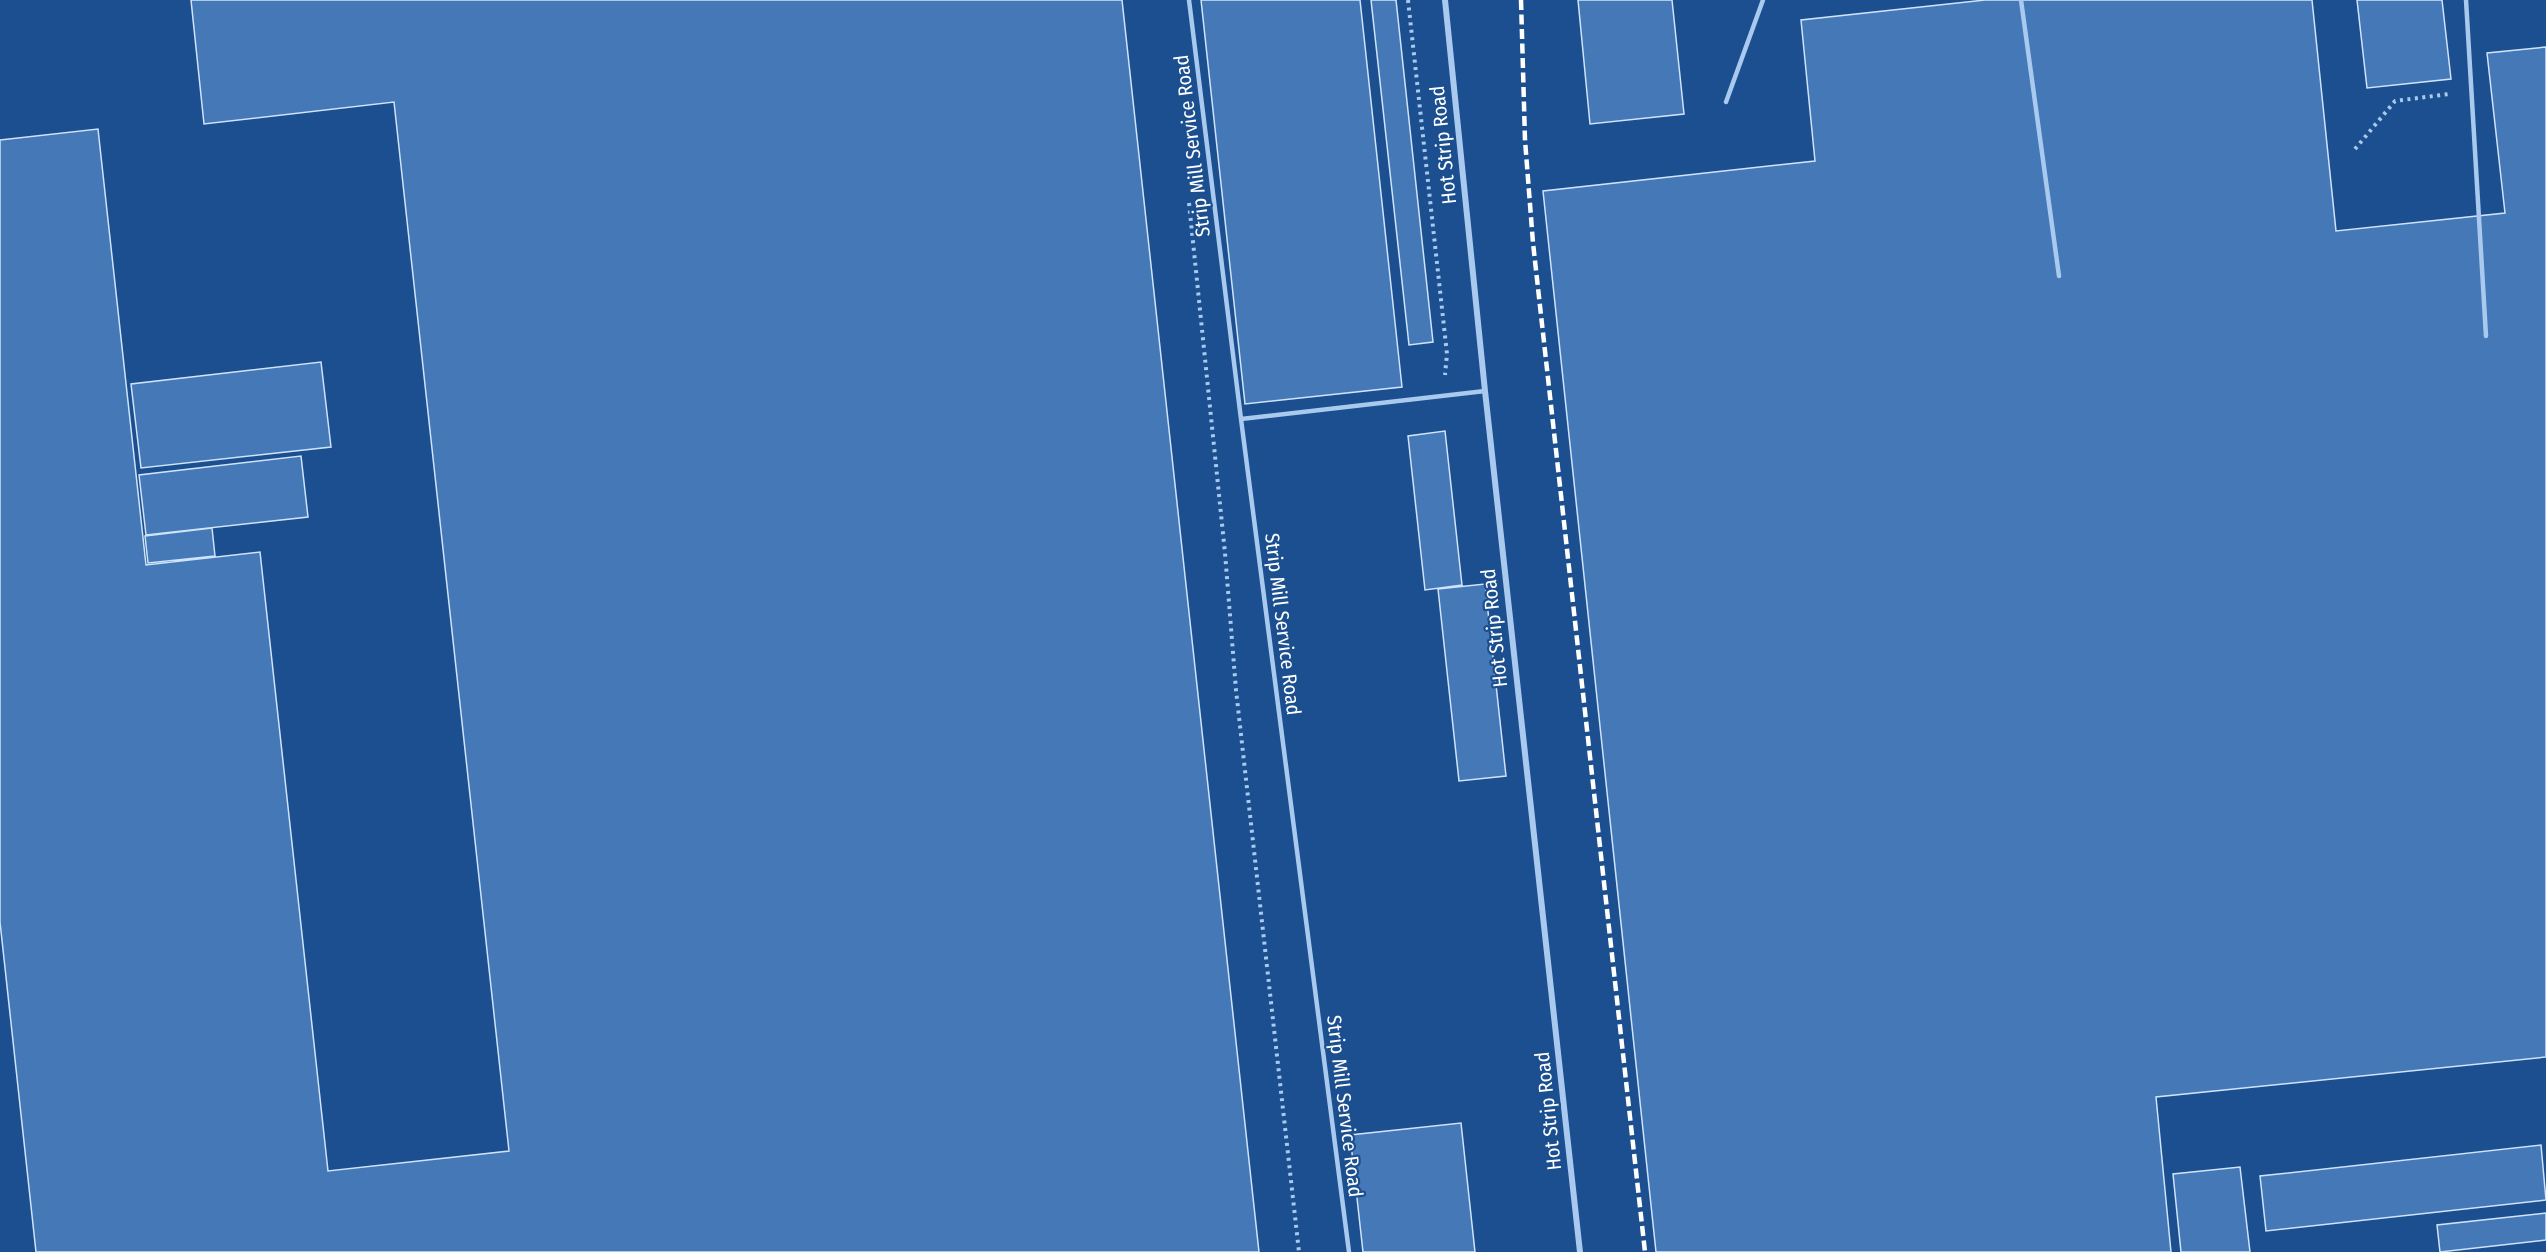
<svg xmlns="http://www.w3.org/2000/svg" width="2546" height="1252" viewBox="0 0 2546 1252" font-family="'Fira Sans Condensed',sans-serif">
<rect width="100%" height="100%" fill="#1b4f8f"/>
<path fill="#4478b7" stroke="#cfe3fa" stroke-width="1.5" d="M191 0H1122L1259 1252H36L0 922V140L98 129 146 565 260 552 328 1171 509 1151 394 102 204 124Z
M1201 0H1360L1402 387 1245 404Z
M1371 0H1396L1433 342 1409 345Z
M1578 0H1672L1684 114 1590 124Z
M1985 0H2312L2336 231 2505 213 2487 53 2546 47V1057L2156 1097 2171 1252H1656L1543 191 1815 161 1801 20Z
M2357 0H2442L2451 79 2367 88Z
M321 362 331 447 141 468 131 384Z
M1445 431 1462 585 1425 590 1408 436Z
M301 456 308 517 146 535 139 475Z
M212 528 215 556 148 563 145 536Z
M1485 584 1506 776 1459 781 1438 589Z
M1461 1123 1475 1252H1363L1350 1135Z
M2541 1145 2546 1200 2266 1231 2260 1176Z
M2240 1167 2250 1252H2181L2173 1174Z
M2546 1213V1240L2440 1252 2437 1225Z"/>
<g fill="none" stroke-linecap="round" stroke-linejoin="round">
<path stroke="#a9c9ee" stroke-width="4" stroke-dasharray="3 4.5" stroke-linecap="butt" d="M1408 0 1447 354 1445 375
M2355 149 2395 101 2449 94
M1189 203 1225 553 1236 690 1299 1252"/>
<path stroke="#a9c9ee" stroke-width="4.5" d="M1189 0 1241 419 1349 1252
M2021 0 2059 276
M2466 0 2486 336
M1726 102 1763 0
M1241 419 1485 391"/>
<path stroke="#a9c9ee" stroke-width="6" d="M1445 0 1485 391 1580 1252"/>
<path stroke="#fff" stroke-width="4.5" stroke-dasharray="10 4.5" stroke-linecap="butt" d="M1521 0 1525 140 1533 243 1645 1252"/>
</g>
<g text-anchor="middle" stroke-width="4.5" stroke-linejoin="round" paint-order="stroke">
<g font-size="20" fill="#fff" stroke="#1b4f8f">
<text transform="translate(1443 145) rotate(-96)" y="7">Hot Strip Road</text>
<text transform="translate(1192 146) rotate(-97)" y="7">Strip Mill Service Road</text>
<text transform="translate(1283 624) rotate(83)" y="7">Strip Mill Service Road</text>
<text transform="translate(1494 628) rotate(-96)" y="7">Hot Strip Road</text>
<text transform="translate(1345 1106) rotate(83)" y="7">Strip Mill Service Road</text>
<text transform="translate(1548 1111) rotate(-96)" y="7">Hot Strip Road</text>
</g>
</g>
</svg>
